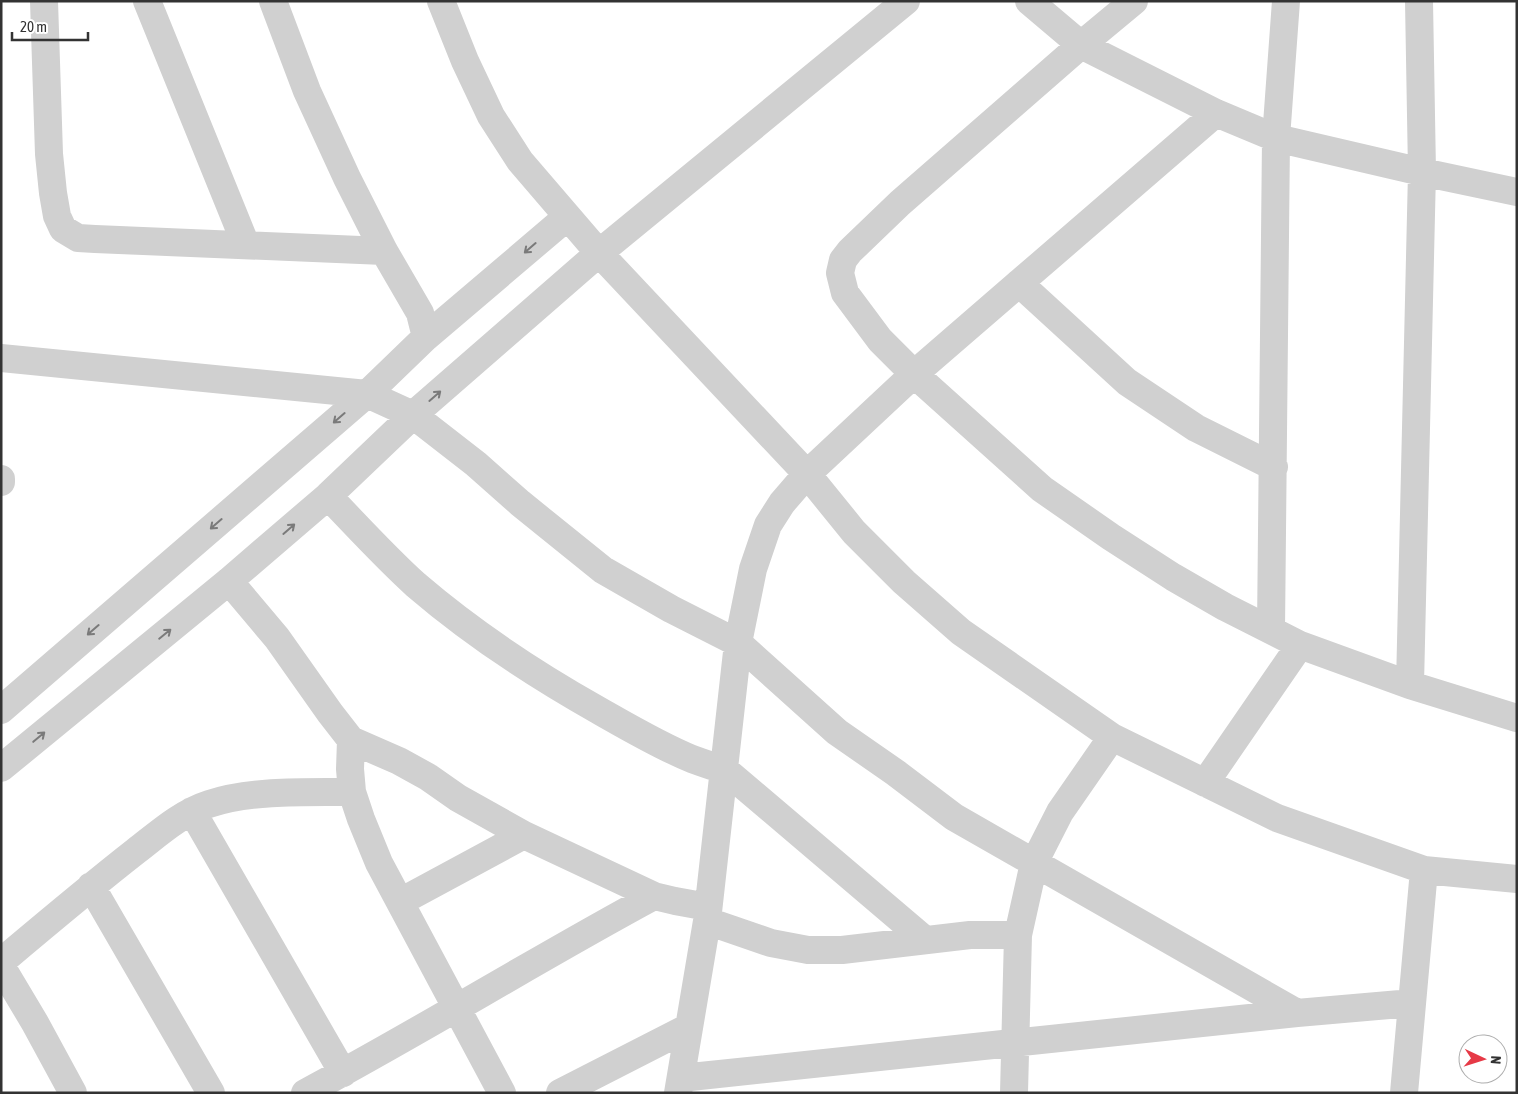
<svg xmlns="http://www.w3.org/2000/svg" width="1518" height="1094" viewBox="0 0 1518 1094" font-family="'Asap Condensed',sans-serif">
<rect width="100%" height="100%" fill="#fff"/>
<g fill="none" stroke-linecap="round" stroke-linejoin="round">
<path stroke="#d0d0d0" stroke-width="28" d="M44 1 49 154 53 193 57 216 63 229 78 238 95 239 384 251
M147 1 246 245
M273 1 307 91 347 178 384 251 420 313 426 337
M441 1 465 61 491 116 520 161 599 253 807 474 854 532 904 582 961 632 1112 737 1277 818 1424 870 1517 879
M1029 1 1081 45 1216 113 1276 138 1422 172 1517 192
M1134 1 1081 45 900 203 850 251 843 260 840 273 845 293 880 340 914 374 1042 489 1111 537 1173 577 1225 607 1300 645 1410 685 1517 718
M1019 283 1127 382 1196 428 1274 467
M1 358 367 394 413 415 476 464 520 503 603 570 671 609 738 643 837 732 896 773 954 817 1297 1013
M1 479V482
M328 496C357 526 385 557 416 585 472 633 534 674 598 710 628 727 660 746 692 759 703 763 714 767 725 770L925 940
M229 581 277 638 330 713 351 740 399 761 428 777 458 798 524 835 654 896 675 901 708 907
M1271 630 1276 138 1286 1
M1410 685 1422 172 1419 1
M1 710 367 394 426 337 567 217
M351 740 350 769 352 792 361 819 379 863 502 1093
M1 768 229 581 328 496 413 415 599 253 906 1
M1205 783 1300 645
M192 811 343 1073
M91 886 211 1093
M400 902 524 835
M707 921 771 943 808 950H842L970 935H1018
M1 962C46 924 90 887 136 851 158 834 181 813 209 804 251 790 307 792 352 792
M1 966 35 1023 73 1093
M681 1078 1297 1013 1412 1003
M305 1093C423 1030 537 959 654 896
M560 1093 689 1027
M678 1093 707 921 738 643 753 569 768 525 782 503 807 474 914 374 1216 113
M1014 1093 1018 935 1034 863 1060 812 1112 737
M1404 1093 1424 870"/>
</g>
<defs><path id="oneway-shaft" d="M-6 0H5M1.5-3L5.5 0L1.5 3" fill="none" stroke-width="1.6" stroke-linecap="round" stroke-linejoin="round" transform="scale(1.25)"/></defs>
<g stroke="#7a7a7a">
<use href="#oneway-shaft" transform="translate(530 248) rotate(139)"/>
<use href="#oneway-shaft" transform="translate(435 396) rotate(-41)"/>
<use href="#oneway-shaft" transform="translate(339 418) rotate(139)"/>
<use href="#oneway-shaft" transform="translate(216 524) rotate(139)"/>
<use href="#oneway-shaft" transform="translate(289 529) rotate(-41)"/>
<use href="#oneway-shaft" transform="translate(93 630) rotate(139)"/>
<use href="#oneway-shaft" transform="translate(165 634) rotate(-39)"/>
<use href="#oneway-shaft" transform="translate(39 737) rotate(-40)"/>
</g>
<rect width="1518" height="1094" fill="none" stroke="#333333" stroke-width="5"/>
<g transform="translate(1483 1059) rotate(94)"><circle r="24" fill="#ffffff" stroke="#adadad"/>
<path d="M0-4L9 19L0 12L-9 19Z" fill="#e63946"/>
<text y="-8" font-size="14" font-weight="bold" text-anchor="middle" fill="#333333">N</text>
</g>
<path d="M12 32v8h76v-8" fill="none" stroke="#333333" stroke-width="2.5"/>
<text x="20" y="32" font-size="15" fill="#333333" stroke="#ffffff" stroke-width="4" paint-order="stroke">20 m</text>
</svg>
